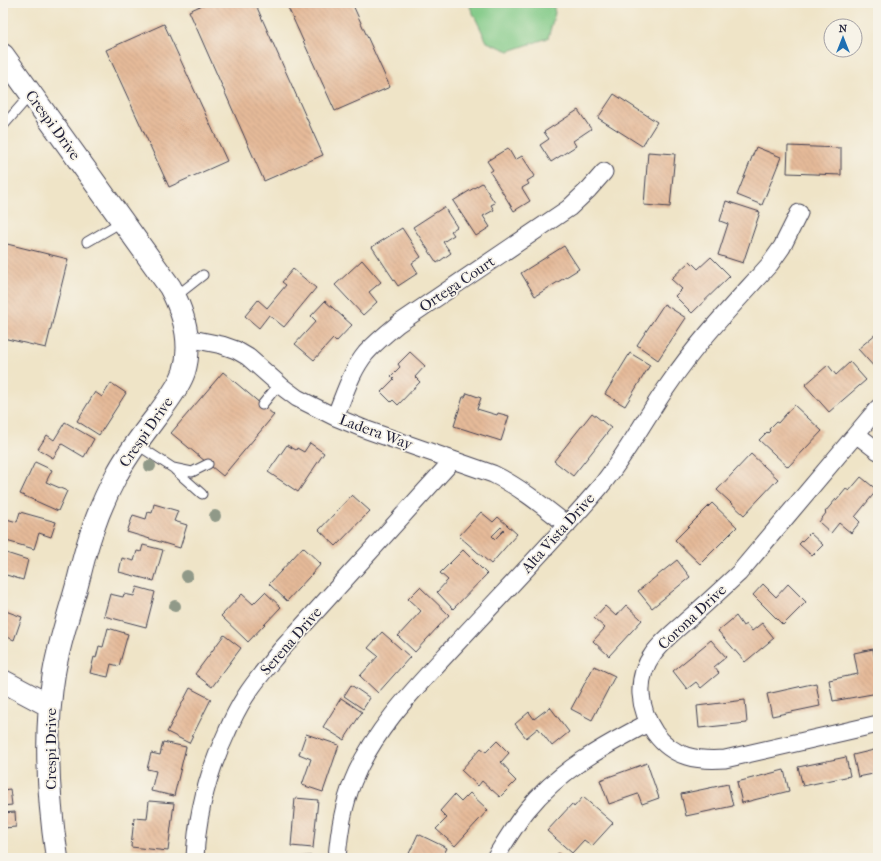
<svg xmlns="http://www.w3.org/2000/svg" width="881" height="861" viewBox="0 0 881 861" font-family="'IM FELL French Canon',serif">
<defs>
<pattern id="building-back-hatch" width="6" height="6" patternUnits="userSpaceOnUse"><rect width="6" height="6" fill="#e5ba99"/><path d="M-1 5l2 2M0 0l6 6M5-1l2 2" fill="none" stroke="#c4a085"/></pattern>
</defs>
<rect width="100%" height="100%" fill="#f7f3e8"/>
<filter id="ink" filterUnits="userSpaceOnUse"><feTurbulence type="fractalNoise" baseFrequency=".025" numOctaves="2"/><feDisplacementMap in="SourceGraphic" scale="8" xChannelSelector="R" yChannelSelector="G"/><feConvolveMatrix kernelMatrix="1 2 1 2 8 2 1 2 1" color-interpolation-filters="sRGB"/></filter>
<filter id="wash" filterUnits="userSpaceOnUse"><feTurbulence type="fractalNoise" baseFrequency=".012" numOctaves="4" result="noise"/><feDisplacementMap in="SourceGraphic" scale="16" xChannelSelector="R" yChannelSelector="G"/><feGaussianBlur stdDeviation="0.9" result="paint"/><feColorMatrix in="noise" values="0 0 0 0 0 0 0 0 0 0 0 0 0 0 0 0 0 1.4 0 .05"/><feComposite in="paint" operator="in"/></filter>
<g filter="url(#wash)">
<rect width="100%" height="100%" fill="#efe4c7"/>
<path fill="#7fc985" stroke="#507660" d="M472 3H553L555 13 548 38 509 51 487 42 470 7Z"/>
<g id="blocks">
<path fill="url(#building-back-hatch)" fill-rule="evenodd" d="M207 3H255L323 155 264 181 189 11Z
M286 3H352L390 87 335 111Z
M164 24 227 161 169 187 106 50Z
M614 94 657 122 642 146 598 118Z
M578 110 591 129 573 141 576 146 551 162 540 145 549 139 544 132Z
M788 146 841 148V175L787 173Z
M756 147 781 157 762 205 737 195Z
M508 148 515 160 522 156 535 176 527 181 529 184 522 188 530 201 514 211 490 172 493 170 487 161Z
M648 152 675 154 670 207 644 205Z
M482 183 495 203 491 205 494 210 483 216 490 227 476 236 453 201Z
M726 201 760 212 743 263 718 255 728 224 720 221Z
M444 207 457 227 451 231 454 235 443 242 451 253 437 263 413 227Z
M402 228 421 257 412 263 418 273 398 286 372 247Z
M3 243 68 259 46 348 3 338Z
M564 246 579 269 535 296 521 273Z
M711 257 730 276 692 313 675 296 682 289 671 279 690 261 698 269Z
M362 260 381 282 369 292 377 302 363 315 335 285Z
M293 269 316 288 284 327 269 315 259 328 245 316 258 300 267 308 286 285 282 282Z
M325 301 352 325 336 342 333 339 314 360 295 344 316 321 311 316Z
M664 304 686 318 658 360 637 345Z
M878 332V367L876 369 858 349Z
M410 352 425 366 415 377 420 382 398 405 393 400 391 402 381 392 394 379 391 376 400 367 398 364Z
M630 353 650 365 625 406 605 394Z
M850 362 866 380 829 412 805 385 828 365 836 375Z
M223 372 274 415 223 476 171 433Z
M111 383 126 393 99 435 77 421 95 392 102 397Z
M467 393 481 398 477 409 497 415 498 413 509 416 501 441 454 426 463 397H465Z
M794 405 822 431 788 467 759 440 767 432 768 433 770 431 769 429 776 422 778 423Z
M592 413 611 428 573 476 554 461Z
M65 422 94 439 84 457 62 444 53 458 38 449 47 435 54 440Z
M310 443 324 453 298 492 268 472 287 445 296 450 297 448 304 452Z
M751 454 778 479 744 515 717 490Z
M35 462 52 470 46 482 67 491 58 511 20 494Z
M861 477 877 490 855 517 860 522 851 533 839 523 831 533 819 522 826 513 825 512 836 499 837 500 846 489 849 491Z
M352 495 370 511 336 546 319 530Z
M712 503 737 527 700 564 675 540Z
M154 504 178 511 174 521 187 525 180 548 127 532 133 515 146 519 148 512 152 513Z
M20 512 56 522 51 537 39 533 34 549 3 540V518L17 522Z
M481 512 493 522 498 517 517 534 491 564 459 536ZM501 527 504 530 495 539 492 536Z
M810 533 823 545 812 556 799 544Z
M143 545 163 550 154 581 119 572 122 558 134 561 137 551 141 552Z
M303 547 321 564 287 601 269 584Z
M463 550 487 574 453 609 437 592 448 580 440 573Z
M3 552 28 560 23 580 3 574Z
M677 560 690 577 652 608 638 591Z
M763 584 776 597 788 584 806 602 783 625 753 595Z
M137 587 155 592 146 627 104 616 110 594 123 597 124 594 134 596Z
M420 587 449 615 415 652 398 636 421 611 408 599Z
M265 592 281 607 248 642 221 616 242 594 253 604Z
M626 605 642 620 609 656 593 641 605 628 594 618 605 606 616 616Z
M3 610 22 617 14 640 3 635Z
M736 616 743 626 746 624 752 631 762 623 774 638 745 662 718 631Z
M108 628 128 634 119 666 111 664 108 677 90 673 94 657 96 658 99 646 103 647Z
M382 632 410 657 378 693 360 676 378 656 368 648Z
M224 635 241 648 212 687 195 674Z
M711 640 726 657 714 667 719 673 701 688 696 682 687 689 673 671Z
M873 649 878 676V693L833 701 829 680 858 674 854 653Z
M594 666 615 676 592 720 571 709Z
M816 683 820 706 772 716 767 694Z
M351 685 370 698 363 709 344 696Z
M190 688 211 699 189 743 167 732Z
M341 698 362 712 344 740 323 727Z
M745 700 747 723 699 728 697 706Z
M550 707 569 732 552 746 538 728 526 738 515 724 529 712 534 719Z
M306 734 339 745 323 792 302 785 311 759 299 754Z
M497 741 509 753 501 762 509 771 508 773 516 781 500 797 482 781 478 786 461 770 481 748 486 752Z
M163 742 186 747 174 796 151 791 156 771 147 769 151 753 160 755Z
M878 749V773L858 777 853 755Z
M846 757 850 776 803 786 798 767Z
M647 763 659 798 642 804 638 794 609 804 600 780Z
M784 770 789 791 742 803 737 782Z
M728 784 733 806 686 816 681 794Z
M10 789 12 805 3 806V790Z
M470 793 488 810 455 846 436 829 447 818 440 811 454 795 461 802Z
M583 797 613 823 592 846 584 840 572 853 547 831 572 804 574 807Z
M295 798 318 800 313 848 291 846Z
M149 801 174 803 168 851 131 847 134 818 147 819Z
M15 812 16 827 3 828V813Z
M418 834 447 848 442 858H407Z
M558 853 564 858H554Z
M311 856V858H293V857Z"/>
</g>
</g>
<g filter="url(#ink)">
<use href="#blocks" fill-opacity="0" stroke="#413f50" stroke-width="1"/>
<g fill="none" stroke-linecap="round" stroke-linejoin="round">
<defs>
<path id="service" d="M3 126 31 94
M87 242 123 221
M175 297 203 275
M262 405 279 384
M136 444 173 468 192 472 208 464
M175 470 202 494"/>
<path id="minor" d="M187 338 222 345 236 350 248 357 281 386 297 398 335 417 367 430 493 474C520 487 543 506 567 525
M878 408 739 573C724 587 708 602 692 616 667 638 639 657 641 694 642 709 647 721 655 733 673 758 698 761 725 759L878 724
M335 417C344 396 351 371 366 353 376 342 387 333 398 324L569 208 589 189 604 172
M856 434 878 451
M195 858C197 814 208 772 227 732 232 720 238 708 245 697 255 681 268 666 280 651L453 460
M337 858C339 832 343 806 353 781 373 730 419 684 456 644 504 592 554 541 600 487 626 455 645 418 669 384 698 341 735 303 770 264L782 247 799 213
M495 858C505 842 515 825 527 810 559 770 604 746 648 723"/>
<path id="tertiary" d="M3 55 170 287C184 313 193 342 184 372 179 387 168 400 159 413 144 433 127 454 116 476 107 493 99 511 93 529 86 547 82 566 77 585 69 614 59 643 54 673 44 733 48 798 57 858
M3 681 50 706"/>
</defs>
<use href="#service" stroke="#413f50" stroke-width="11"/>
<use href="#minor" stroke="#413f50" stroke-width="19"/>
<use href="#tertiary" stroke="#413f50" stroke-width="24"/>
<use href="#service" stroke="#fff" stroke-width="9"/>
<use href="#minor" stroke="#fff" stroke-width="17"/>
<use href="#tertiary" stroke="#fff" stroke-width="22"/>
</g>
<g fill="#909988">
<circle cx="150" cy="466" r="6"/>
<circle cx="215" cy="516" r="6"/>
<circle cx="187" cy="576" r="6"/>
<circle cx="175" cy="606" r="6"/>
</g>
</g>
<g text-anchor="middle" stroke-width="3.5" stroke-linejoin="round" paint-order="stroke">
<g font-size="15" fill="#22223b" stroke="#f7f3e8">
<text transform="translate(53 125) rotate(54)" y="5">Crespi Drive</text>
<text transform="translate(457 284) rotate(-34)" y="5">Ortega Court</text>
<text transform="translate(146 432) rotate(-55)" y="5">Crespi Drive</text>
<text transform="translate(376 432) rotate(20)" y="5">Ladera Way</text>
<text transform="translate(558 533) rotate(-48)" y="5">Alta Vista Drive</text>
<text transform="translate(692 617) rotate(-43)" y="5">Corona Drive</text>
<text transform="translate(291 641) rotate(-49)" y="5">Serena Drive</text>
<text transform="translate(51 749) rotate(-90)" y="5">Crespi Drive</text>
</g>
</g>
<rect width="881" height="861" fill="none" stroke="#f7f3e8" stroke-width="16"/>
<g transform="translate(843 38)"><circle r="19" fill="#f7f3e8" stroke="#a29fa3"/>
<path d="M0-3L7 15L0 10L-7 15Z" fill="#1f6fb2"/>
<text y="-6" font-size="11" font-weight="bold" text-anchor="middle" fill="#22223b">N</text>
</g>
</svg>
